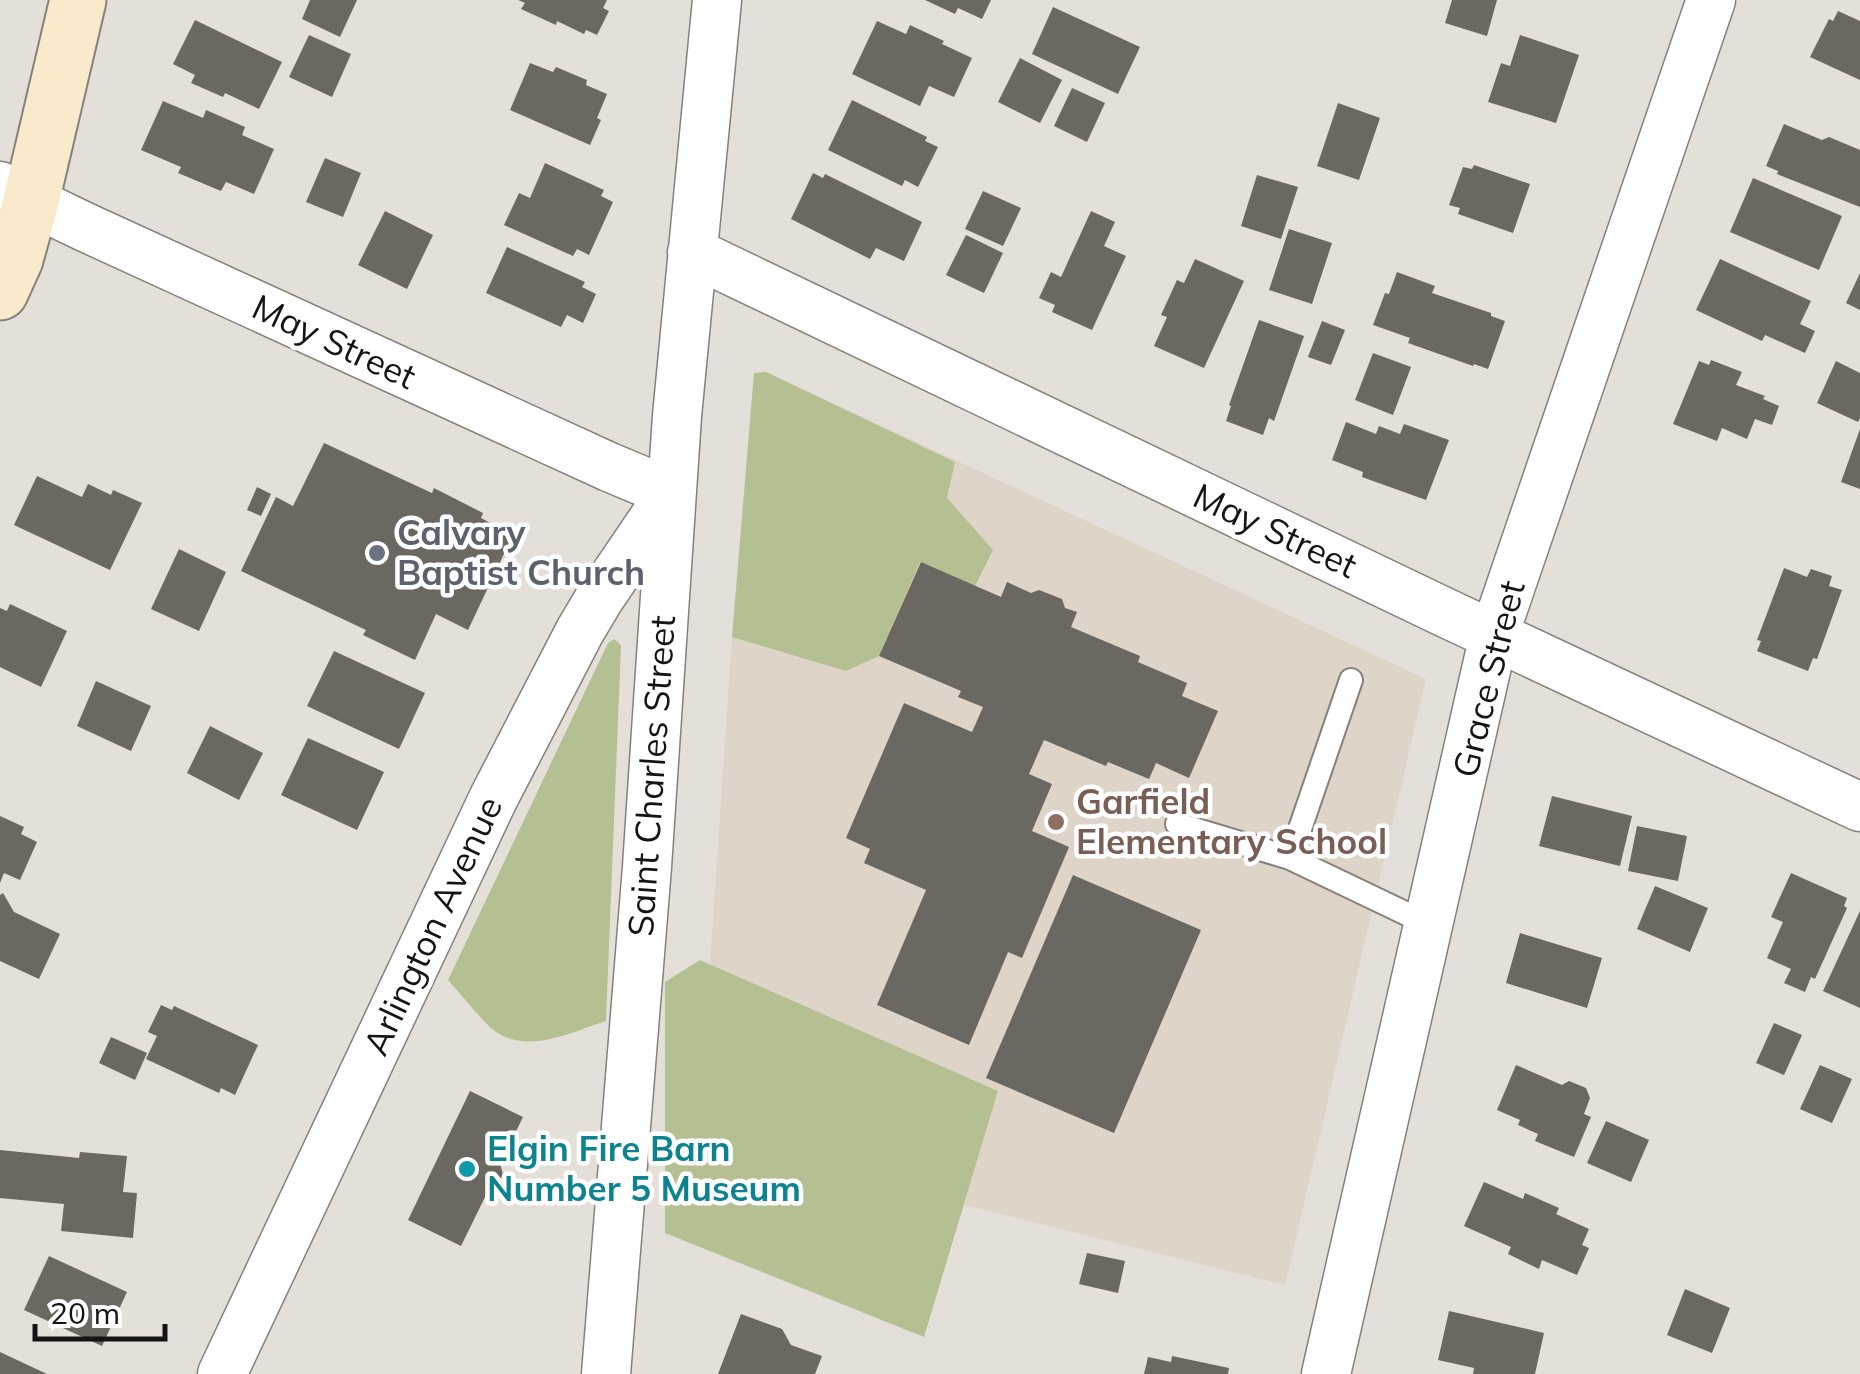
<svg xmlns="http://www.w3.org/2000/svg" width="1860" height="1374" viewBox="0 0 1860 1374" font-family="Mulish,sans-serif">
<rect width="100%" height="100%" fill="#e4dfd9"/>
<path fill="#ded4c7" d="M766 372 1426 679 1285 1285 964 1205 998 1091 710 965 732 637 754 373Z"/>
<path fill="#b5c092" d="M766 372 955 462 947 498 993 550 975 586 920 562 879 656 846 671 732 637 754 373Z
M614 639 621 645 606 1021C571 1032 524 1057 491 1028 476 1014 462 995 448 980L608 643Z
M700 960 998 1091 924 1337 665 1233V982Z"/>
<path fill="#6b6761" d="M310 0H357L340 37 302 19Z
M518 0H607L603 8 609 11 597 35 586 30 584 34 557 21 556 25 521 9 525 3Z
M925 0H991L982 19 958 8 955 14Z
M1452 0H1497L1487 36 1445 23Z
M1053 7 1140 47 1118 94 1032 54Z
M1838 11 1860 21V80L1810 57 1829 19 1833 21Z
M195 20 282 62 259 109 225 93 223 97 191 83 195 75 173 64Z
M877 21 906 34 910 25 944 41 942 44 972 58 954 97 929 86 920 106 852 74Z
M309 35 351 54 332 97 289 77Z
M1520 35 1579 55 1556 123 1488 102 1501 63 1510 66Z
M1020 58 1062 80 1040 123 998 102Z
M530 63 553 72 556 67 587 80 586 85 607 94 597 118 601 120 590 145 510 110Z
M1072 88 1105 103 1087 142 1054 126Z
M852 100 927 137 925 141 938 147 918 187 905 180 902 186 828 150Z
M163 101 203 118 206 110 245 127 242 135 274 149 254 194 226 182 221 191 178 173 181 167 141 150Z
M1338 103 1380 118 1359 180 1317 166Z
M1784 124 1822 140 1829 137 1860 150V207L1777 174 1778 171 1766 166Z
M325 158 361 173 343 217 306 202Z
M545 163 604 190 601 196 613 202 589 255 577 249 573 256 504 225 519 193 530 198Z
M1474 165 1530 184 1513 233 1458 214 1460 208 1449 205 1463 167 1472 169Z
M813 173 823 178 825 174 922 222 904 261 876 248 870 259 791 219Z
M1257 175 1298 187 1281 239 1241 226Z
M1753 178 1842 216 1819 270 1730 232Z
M983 191 1021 208 1003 246 965 229Z
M385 211 433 235 407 289 358 265Z
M1091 211 1115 222 1104 246 1126 256 1092 330 1052 312 1055 305 1039 298 1051 272 1061 277Z
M1289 229 1332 243 1312 304 1269 290Z
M966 235 1003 253 984 293 946 275Z
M507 247 585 282 582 287 596 294 583 323 567 315 561 327 486 293Z
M1195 259 1244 281 1204 368 1154 346 1167 317 1161 315 1177 280 1184 283Z
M1720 259 1811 301 1800 324 1815 331 1805 353 1765 335 1762 341 1696 310Z
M1397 272 1435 286 1432 293 1491 313V316L1505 321 1488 369 1474 364 1473 366 1408 343 1410 338 1373 325 1385 293 1389 294Z
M1860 273V310L1846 303Z
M1259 320 1304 336 1274 421 1269 418 1263 435 1226 421 1231 406 1229 405Z
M1322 321 1345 330 1331 365 1308 357Z
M1373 353 1411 367 1393 415 1355 400Z
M1711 360 1742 372 1736 385 1765 396 1763 399 1779 406 1772 425 1755 419 1747 439 1722 428 1717 441 1673 424 1699 361 1709 365Z
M1836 361 1860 373V418L1858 422 1817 403Z
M1346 422 1376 434 1379 426 1400 434 1404 424 1449 440 1426 500 1362 477 1363 472 1332 460Z
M1860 429V489L1841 482Z
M324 443 432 493 434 488 483 513 481 518 513 535 468 630 436 614 415 660 363 635 366 630 241 571 276 497 293 506Z
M37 476 82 497 88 484 111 495 113 490 142 503 110 570 14 525Z
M257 487 271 494 261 516 247 510Z
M179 549 226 572 199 631 151 609Z
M921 562 1001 597 1007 582 1031 593 1039 590 1062 599 1065 608 1077 612 1071 627 1140 656 1138 662 1187 683 1182 696 1218 711 1189 778 1156 763 1149 779 1108 762 1106 766 1044 740 1029 774 1052 784 1032 831 1069 847 1022 958 1008 952 969 1045 877 1005 926 890 864 863 870 849 846 838 904 703 972 732 983 707 958 697 961 691 879 656Z
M1784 568 1807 577 1811 569 1832 576 1829 586 1842 590 1817 659 1813 658 1808 671 1757 651 1761 641 1757 640Z
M10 604 67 631 41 687 0 667V608L7 611Z
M334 651 425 693 399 749 307 706Z
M96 681 151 706 131 751 77 726Z
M210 726 263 753 239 800 187 773Z
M308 738 384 772 357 830 281 795Z
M1552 796 1632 816 1620 866 1539 846Z
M0 816 24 827 21 834 37 842 20 880 4 873 0 883Z
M1637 826 1687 836 1678 881 1628 871Z
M1791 873 1847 898 1844 906 1847 908 1815 979 1811 977 1805 992 1784 983 1791 969 1767 958 1783 922 1771 917Z
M1073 875 1201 930 1114 1133 986 1078Z
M1655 886 1708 908 1690 952 1637 929Z
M3 893 14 912 60 934 39 979 0 961V895Z
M1860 911V1008L1823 991Z
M1520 933 1602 958 1587 1008 1506 983Z
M161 1005 172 1010 174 1006 258 1045 235 1095 221 1088 219 1093 146 1059 157 1036 148 1032Z
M1774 1023 1802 1035 1784 1075 1756 1063Z
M111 1037 147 1053 135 1080 99 1063Z
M1516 1065 1562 1085 1569 1081 1586 1088 1590 1098 1584 1114 1591 1117 1574 1157 1535 1141 1538 1134 1518 1125 1520 1120 1497 1110Z
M1820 1065 1852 1079 1832 1123 1800 1109Z
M470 1091 523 1117 500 1164 503 1174 493 1193 486 1195 461 1246 408 1220Z
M1606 1121 1649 1140 1631 1182 1587 1163Z
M0 1150 79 1158 80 1152 127 1156 123 1192 137 1193 133 1238 61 1231 64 1204 0 1198Z
M1484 1182 1523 1199 1525 1193 1559 1208 1556 1214 1589 1229 1582 1245 1589 1248 1577 1275 1542 1260 1539 1269 1508 1254 1511 1247 1464 1226Z
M1087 1253 1125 1261 1118 1293 1079 1284Z
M49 1256 127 1292 102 1346 24 1310Z
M1685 1289 1730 1308 1712 1353 1667 1335Z
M1449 1311 1544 1333 1535 1374H1473L1474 1368 1438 1360Z
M741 1314 782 1329 791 1345 822 1356 815 1374H718Z
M0 1352 47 1374H0Z
M1172 1356 1229 1368 1228 1374H1144L1148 1357 1171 1362Z"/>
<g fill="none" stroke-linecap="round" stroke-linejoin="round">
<defs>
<path id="service" d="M1177 824 1290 858 1430 925
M1290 858 1351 680"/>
<path id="minor" d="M0 186 85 227 609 467 671 493 599 599 580 631 494 797 222 1374
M692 252 1444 612 1860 807
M606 1374 647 867 677 416 717 0
M1326 1374 1494 635 1711 0"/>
<path id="secondary" d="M0 292 15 259 31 201 78 0"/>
</defs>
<use href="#service" stroke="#86817c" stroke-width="26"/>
<use href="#minor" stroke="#86817c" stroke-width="51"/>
<use href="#secondary" stroke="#86817c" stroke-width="59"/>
<use href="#service" stroke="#fff" stroke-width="22"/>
<use href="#minor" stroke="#fff" stroke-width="48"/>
<use href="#secondary" stroke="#f9eacc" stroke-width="55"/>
</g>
<circle fill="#6b7280" stroke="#fff" stroke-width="4" cx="377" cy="553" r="10"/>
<circle fill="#8d6e63" stroke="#fff" stroke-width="4" cx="1056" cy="822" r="10"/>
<circle fill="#0f9aa8" stroke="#fff" stroke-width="4" cx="467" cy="1169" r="10"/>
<g text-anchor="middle" stroke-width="9" stroke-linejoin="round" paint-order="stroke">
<g font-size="35" fill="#161412" stroke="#fff">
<text transform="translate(334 342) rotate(25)" y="12">May Street</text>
<text transform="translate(1275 531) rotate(25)" y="12">May Street</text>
<text transform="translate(1489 679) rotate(-76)" y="12">Grace Street</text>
<text transform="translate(652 776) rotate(-86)" y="12">Saint Charles Street</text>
<text transform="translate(433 926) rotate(-65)" y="12">Arlington Avenue</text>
</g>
<g font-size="35" font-weight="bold" fill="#5b616d" stroke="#fff" text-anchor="start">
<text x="397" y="545">Calvary<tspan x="397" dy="40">Baptist Church</tspan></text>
</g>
<g font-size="35" font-weight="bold" fill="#785e54" stroke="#fff" text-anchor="start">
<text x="1076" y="814">Garfield<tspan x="1076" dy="40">Elementary School</tspan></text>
</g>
<g font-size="35" font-weight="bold" fill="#0d838f" stroke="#fff" text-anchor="start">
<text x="487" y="1161">Elgin Fire Barn<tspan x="487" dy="40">Number 5 Museum</tspan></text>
</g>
</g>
<path d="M35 1324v15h130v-15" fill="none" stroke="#161412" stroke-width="5"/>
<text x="50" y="1324" font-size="30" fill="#161412" stroke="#ffffff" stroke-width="8" paint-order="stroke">20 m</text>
</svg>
